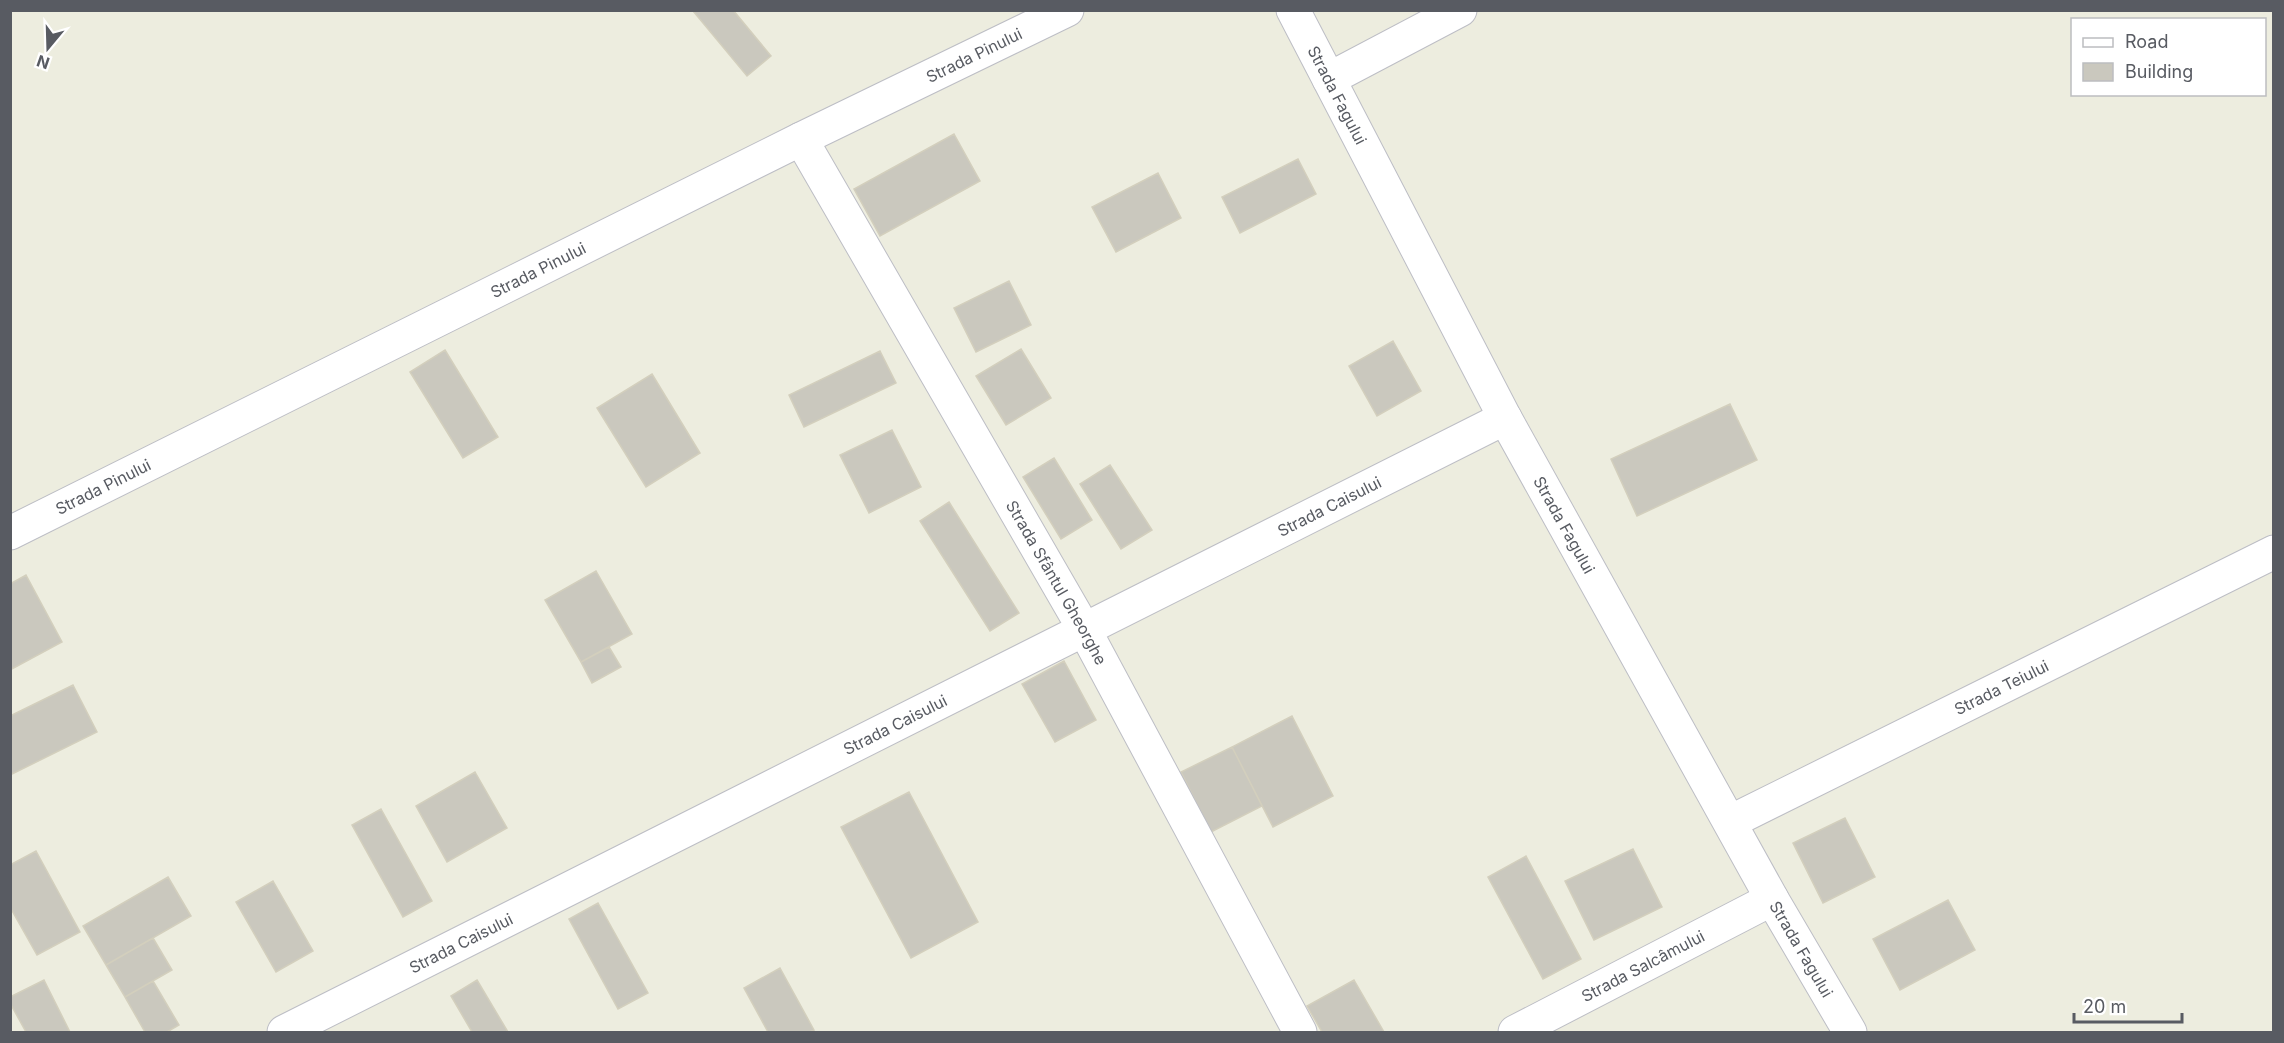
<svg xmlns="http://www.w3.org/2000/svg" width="2284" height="1043" viewBox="0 0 2284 1043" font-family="Inter,sans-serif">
<rect width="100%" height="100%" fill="#ededdf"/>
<path fill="#cac8be" stroke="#d3cfbd" stroke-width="1.5" d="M733 10 771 56 747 76 693 11Z
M954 134 980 181 880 236 854 189Z
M1298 159 1316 194 1240 233 1222 197Z
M1158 173 1181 218 1116 252 1092 207Z
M1009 281 1031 325 976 352 954 308Z
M1393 341 1421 391 1377 416 1349 366Z
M1021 349 1051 398 1006 425 976 376Z
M445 350 498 437 463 458 410 372Z
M880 351 896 383 804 427 789 395Z
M652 374 700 453 646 487 597 408Z
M1730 404 1757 460 1637 516 1611 459Z
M892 430 921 487 869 513 840 455Z
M1054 458 1092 520 1061 539 1023 477Z
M1110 465 1152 530 1121 549 1080 484Z
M949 502 1019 613 990 631 920 521Z
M596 571 632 634 581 662 545 600Z
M26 575 62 642 10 670V584Z
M609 647 621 667 592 683 581 662Z
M1064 661 1096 720 1055 742 1022 684Z
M73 685 97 732 10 775V716Z
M1292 716 1333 796 1273 827 1232 747Z
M1232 747 1262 806 1211 832 1181 772Z
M475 772 507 828 447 862 416 806Z
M909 792 978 922 911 958 841 827Z
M381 809 432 901 403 917 352 825Z
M1845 818 1875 877 1823 903 1793 843Z
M1633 849 1662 907 1594 940 1565 881Z
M36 851 80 932 37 955 10 907V865Z
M1526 856 1581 959 1543 979 1488 877Z
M168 877 191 916 106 965 83 926Z
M273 881 313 951 276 972 236 902Z
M1948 900 1975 950 1900 990 1873 939Z
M598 903 648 993 618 1009 569 919Z
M153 938 172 970 125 997 106 965Z
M780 968 814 1030 809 1032H768L744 988Z
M44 980 70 1032H26L10 1003V997Z
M477 980 508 1032H472L451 996Z
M1354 980 1384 1032H1322L1307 1006Z
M153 981 179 1025 167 1032H145L125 997Z"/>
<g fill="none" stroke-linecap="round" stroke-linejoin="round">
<defs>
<g id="minor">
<path id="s1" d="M1293 10 1505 418 1772 899 1850 1032"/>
<path d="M1329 79 1460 10"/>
<path id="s2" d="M801 139 1084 629 1300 1032"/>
<path id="s3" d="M10 533 801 139 1067 10"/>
<path id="s4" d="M1730 822 2274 552"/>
<path id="s5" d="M284 1032 1505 418"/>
<path id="s6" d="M1515 1032 1772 899"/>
</g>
</defs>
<use href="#minor" stroke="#bdbec5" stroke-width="35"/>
<use href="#minor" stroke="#fff" stroke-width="33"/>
</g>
<g text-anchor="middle" stroke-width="4.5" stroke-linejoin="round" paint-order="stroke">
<g font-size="16" fill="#585b62" stroke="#fff">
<text dy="6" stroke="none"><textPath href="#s3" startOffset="1076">Strada Pinului</textPath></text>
<text dy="6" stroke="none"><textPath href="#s1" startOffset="96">Strada Fagului</textPath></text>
<text dy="6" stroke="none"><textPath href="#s3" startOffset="590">Strada Pinului</textPath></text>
<text dy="6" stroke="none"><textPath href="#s3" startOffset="104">Strada Pinului</textPath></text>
<text dy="6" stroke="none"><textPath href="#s5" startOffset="1170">Strada Caisului</textPath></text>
<text dy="6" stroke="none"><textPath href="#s1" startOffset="582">Strada Fagului</textPath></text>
<text dy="6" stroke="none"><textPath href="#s2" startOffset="512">Strada Sfântul Gheorghe</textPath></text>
<text dy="6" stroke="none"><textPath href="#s4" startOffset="303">Strada Teiului</textPath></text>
<text dy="6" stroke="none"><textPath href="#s5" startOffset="684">Strada Caisului</textPath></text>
<text dy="6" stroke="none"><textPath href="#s5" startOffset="198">Strada Caisului</textPath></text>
<text dy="6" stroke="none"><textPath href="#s1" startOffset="1068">Strada Fagului</textPath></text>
<text dy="6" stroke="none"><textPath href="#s6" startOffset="144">Strada Salcâmului</textPath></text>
</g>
</g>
<rect width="2284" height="1043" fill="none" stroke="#585b62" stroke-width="24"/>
<rect x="2071" y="18" width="195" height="78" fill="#ffffff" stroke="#bcbdc0" stroke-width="1.5"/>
<rect x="2083" y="38" width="30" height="9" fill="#ffffff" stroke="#bcbdc0" stroke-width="1.5"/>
<text x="2125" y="48" font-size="18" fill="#585b62">Road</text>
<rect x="2083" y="63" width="30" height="18" fill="#cac8be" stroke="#bcbdc0" stroke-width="1.5"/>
<text x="2125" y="78" font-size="18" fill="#585b62">Building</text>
<g transform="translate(48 48) rotate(199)" stroke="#ffffff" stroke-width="4.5" paint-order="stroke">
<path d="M0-4.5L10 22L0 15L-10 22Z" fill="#585b62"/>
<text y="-9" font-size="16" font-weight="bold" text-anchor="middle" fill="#585b62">N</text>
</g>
<path d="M2074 1013v9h108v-9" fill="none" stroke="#585b62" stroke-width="3"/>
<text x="2083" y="1013" font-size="18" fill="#585b62" stroke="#ffffff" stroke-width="4.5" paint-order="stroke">20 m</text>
</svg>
